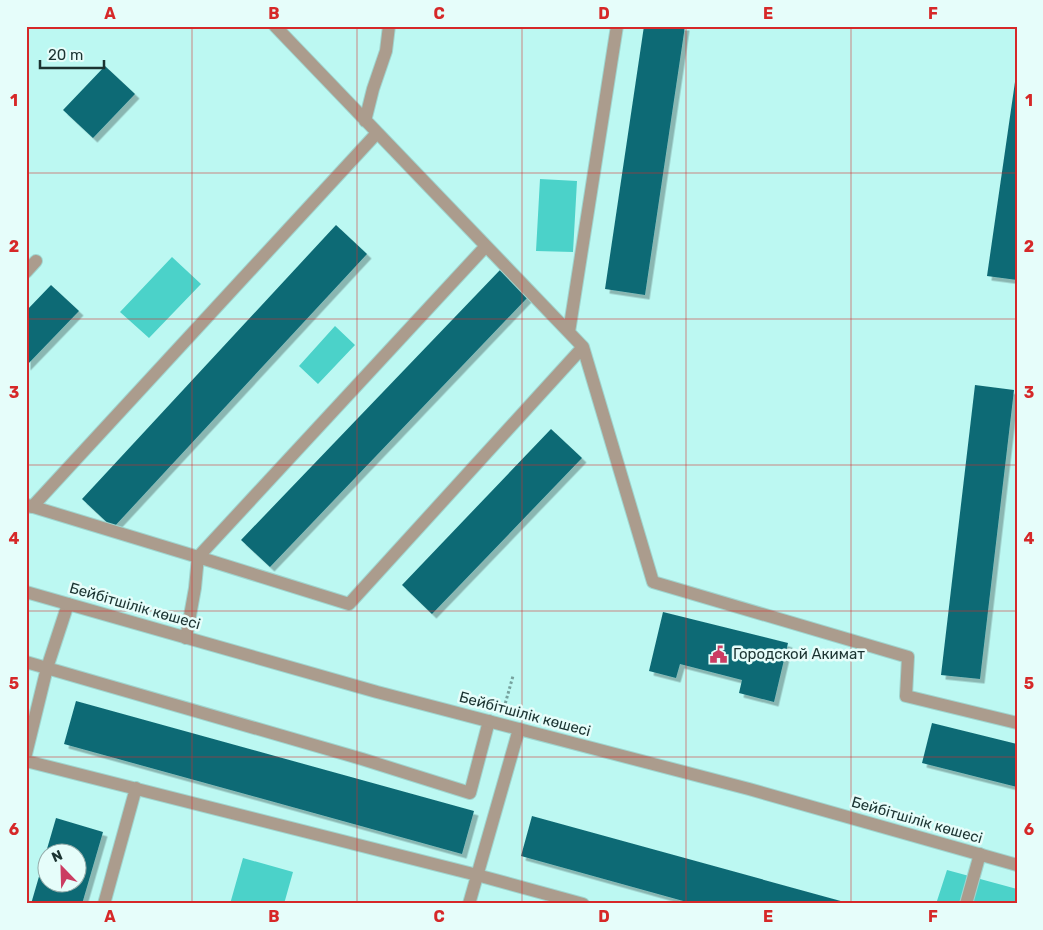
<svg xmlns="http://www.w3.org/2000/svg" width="1043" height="930" viewBox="0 0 1043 930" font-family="Rubik,sans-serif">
<defs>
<filter id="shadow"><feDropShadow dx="4.5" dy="4.5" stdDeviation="0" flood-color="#0004"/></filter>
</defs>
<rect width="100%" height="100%" fill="#bcf8f2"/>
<path fill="#4bd2c9" d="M540 179 577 181 573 252 536 251Z
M172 257 201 284 149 338 120 312Z
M335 326 355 345 318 384 299 366Z
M243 858 293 872 284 904H230Z
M947 870 1017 889V904H936Z"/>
<path fill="#106a75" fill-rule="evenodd" filter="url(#shadow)" d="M644 26H685L645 295 605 289Z
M105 66 135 94 93 138 63 110Z
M1016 75H1017V280L987 276Z
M336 225 367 254 113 528 82 499Z
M500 270 528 297 270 567 241 540Z
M51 285 79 311 26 366V311Z
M975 385 1014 390 980 679 941 675Z
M551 429 582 458 432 614 402 585Z
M663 612 788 643 774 702 739 693 742 680 680 664 676 678 649 671Z
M76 701 474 811 462 854 64 744Z
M932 723 1017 744V787L922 763Z
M532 816 848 903V904H694L521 856Z
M56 818 103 832 82 904H31ZM48 852H78V882H48Z"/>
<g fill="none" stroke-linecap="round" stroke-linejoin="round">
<defs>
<path id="lane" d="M275 26 583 347 653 582 908 657 906 696 1017 723
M365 121 373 89 386 51 389 26
M486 246 198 557 349 604 583 347
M26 272 36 261
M569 332 617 26
M27 505 198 557 195 588 186 638
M32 507 377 133
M26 662 362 759 470 793 489 721
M26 754 47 668 68 604
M26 761 477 875 583 904
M104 904 136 788
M469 904 519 729
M966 904 980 854"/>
<path id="street" d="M26 592 377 692 749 789 1017 865"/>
</defs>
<use href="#lane" stroke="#9fd5cf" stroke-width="14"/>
<use href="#street" stroke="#9fd5cf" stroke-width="14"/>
<path stroke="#76a29e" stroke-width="3" stroke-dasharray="2.5 2.5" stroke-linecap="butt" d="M504 708 513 676"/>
<use href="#lane" stroke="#ab9c8d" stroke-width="12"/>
<use href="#street" stroke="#ab9c8d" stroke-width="12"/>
</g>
<path fill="none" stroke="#d62828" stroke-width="1" stroke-opacity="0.55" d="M192 26V904M357 26V904M522 26V904M686 26V904M851 26V904M26 173H1017M26 319H1017M26 465H1017M26 611H1017M26 757H1017"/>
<defs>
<symbol id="civic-bare" viewBox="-9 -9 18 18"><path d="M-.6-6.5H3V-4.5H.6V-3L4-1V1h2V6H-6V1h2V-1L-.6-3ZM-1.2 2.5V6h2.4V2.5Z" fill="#cb3c62" stroke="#e6fdfa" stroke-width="2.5" paint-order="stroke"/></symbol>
</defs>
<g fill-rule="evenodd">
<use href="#civic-bare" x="706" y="642" width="25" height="25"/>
</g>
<g text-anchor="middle" stroke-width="5" stroke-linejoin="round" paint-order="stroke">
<g font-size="15" fill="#1b3331" stroke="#e6fdfa">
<text transform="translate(135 606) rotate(16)" y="5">Бейбітшілік көшесі</text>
<text transform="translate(525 714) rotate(15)" y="5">Бейбітшілік көшесі</text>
<text transform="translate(917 820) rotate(16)" y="5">Бейбітшілік көшесі</text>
</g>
<g font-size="15" fill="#1b3331" stroke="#e6fdfa" text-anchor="start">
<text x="733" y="659">Городской Акимат</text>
</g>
</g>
<rect width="1043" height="930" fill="none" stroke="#e6fdfa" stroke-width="55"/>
<g transform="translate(62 868) rotate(337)"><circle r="24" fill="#e6fdfa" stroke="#95acaa"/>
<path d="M0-4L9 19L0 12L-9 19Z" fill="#cb3c62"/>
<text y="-8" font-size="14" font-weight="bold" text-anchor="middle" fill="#1b3331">N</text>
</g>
<path d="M40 60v8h64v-8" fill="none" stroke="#1b3331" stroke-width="2.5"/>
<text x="48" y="60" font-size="15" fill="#1b3331" stroke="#e6fdfa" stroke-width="4" paint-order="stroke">20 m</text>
<rect x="28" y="28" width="988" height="874" fill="none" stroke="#d62828" stroke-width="2"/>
<g font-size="16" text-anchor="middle" font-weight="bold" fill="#d62828">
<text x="110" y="19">A</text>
<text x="274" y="19">B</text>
<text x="439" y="19">C</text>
<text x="604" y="19">D</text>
<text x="768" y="19">E</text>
<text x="933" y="19">F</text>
<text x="14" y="106">1</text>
<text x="1029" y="106">1</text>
<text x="14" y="252">2</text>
<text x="1029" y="252">2</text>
<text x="14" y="398">3</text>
<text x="1029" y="398">3</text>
<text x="14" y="544">4</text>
<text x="1029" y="544">4</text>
<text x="14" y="689">5</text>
<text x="1029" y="689">5</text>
<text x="14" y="835">6</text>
<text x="1029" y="835">6</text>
<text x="110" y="922">A</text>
<text x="274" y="922">B</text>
<text x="439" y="922">C</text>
<text x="604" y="922">D</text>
<text x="768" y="922">E</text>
<text x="933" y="922">F</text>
</g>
</svg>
